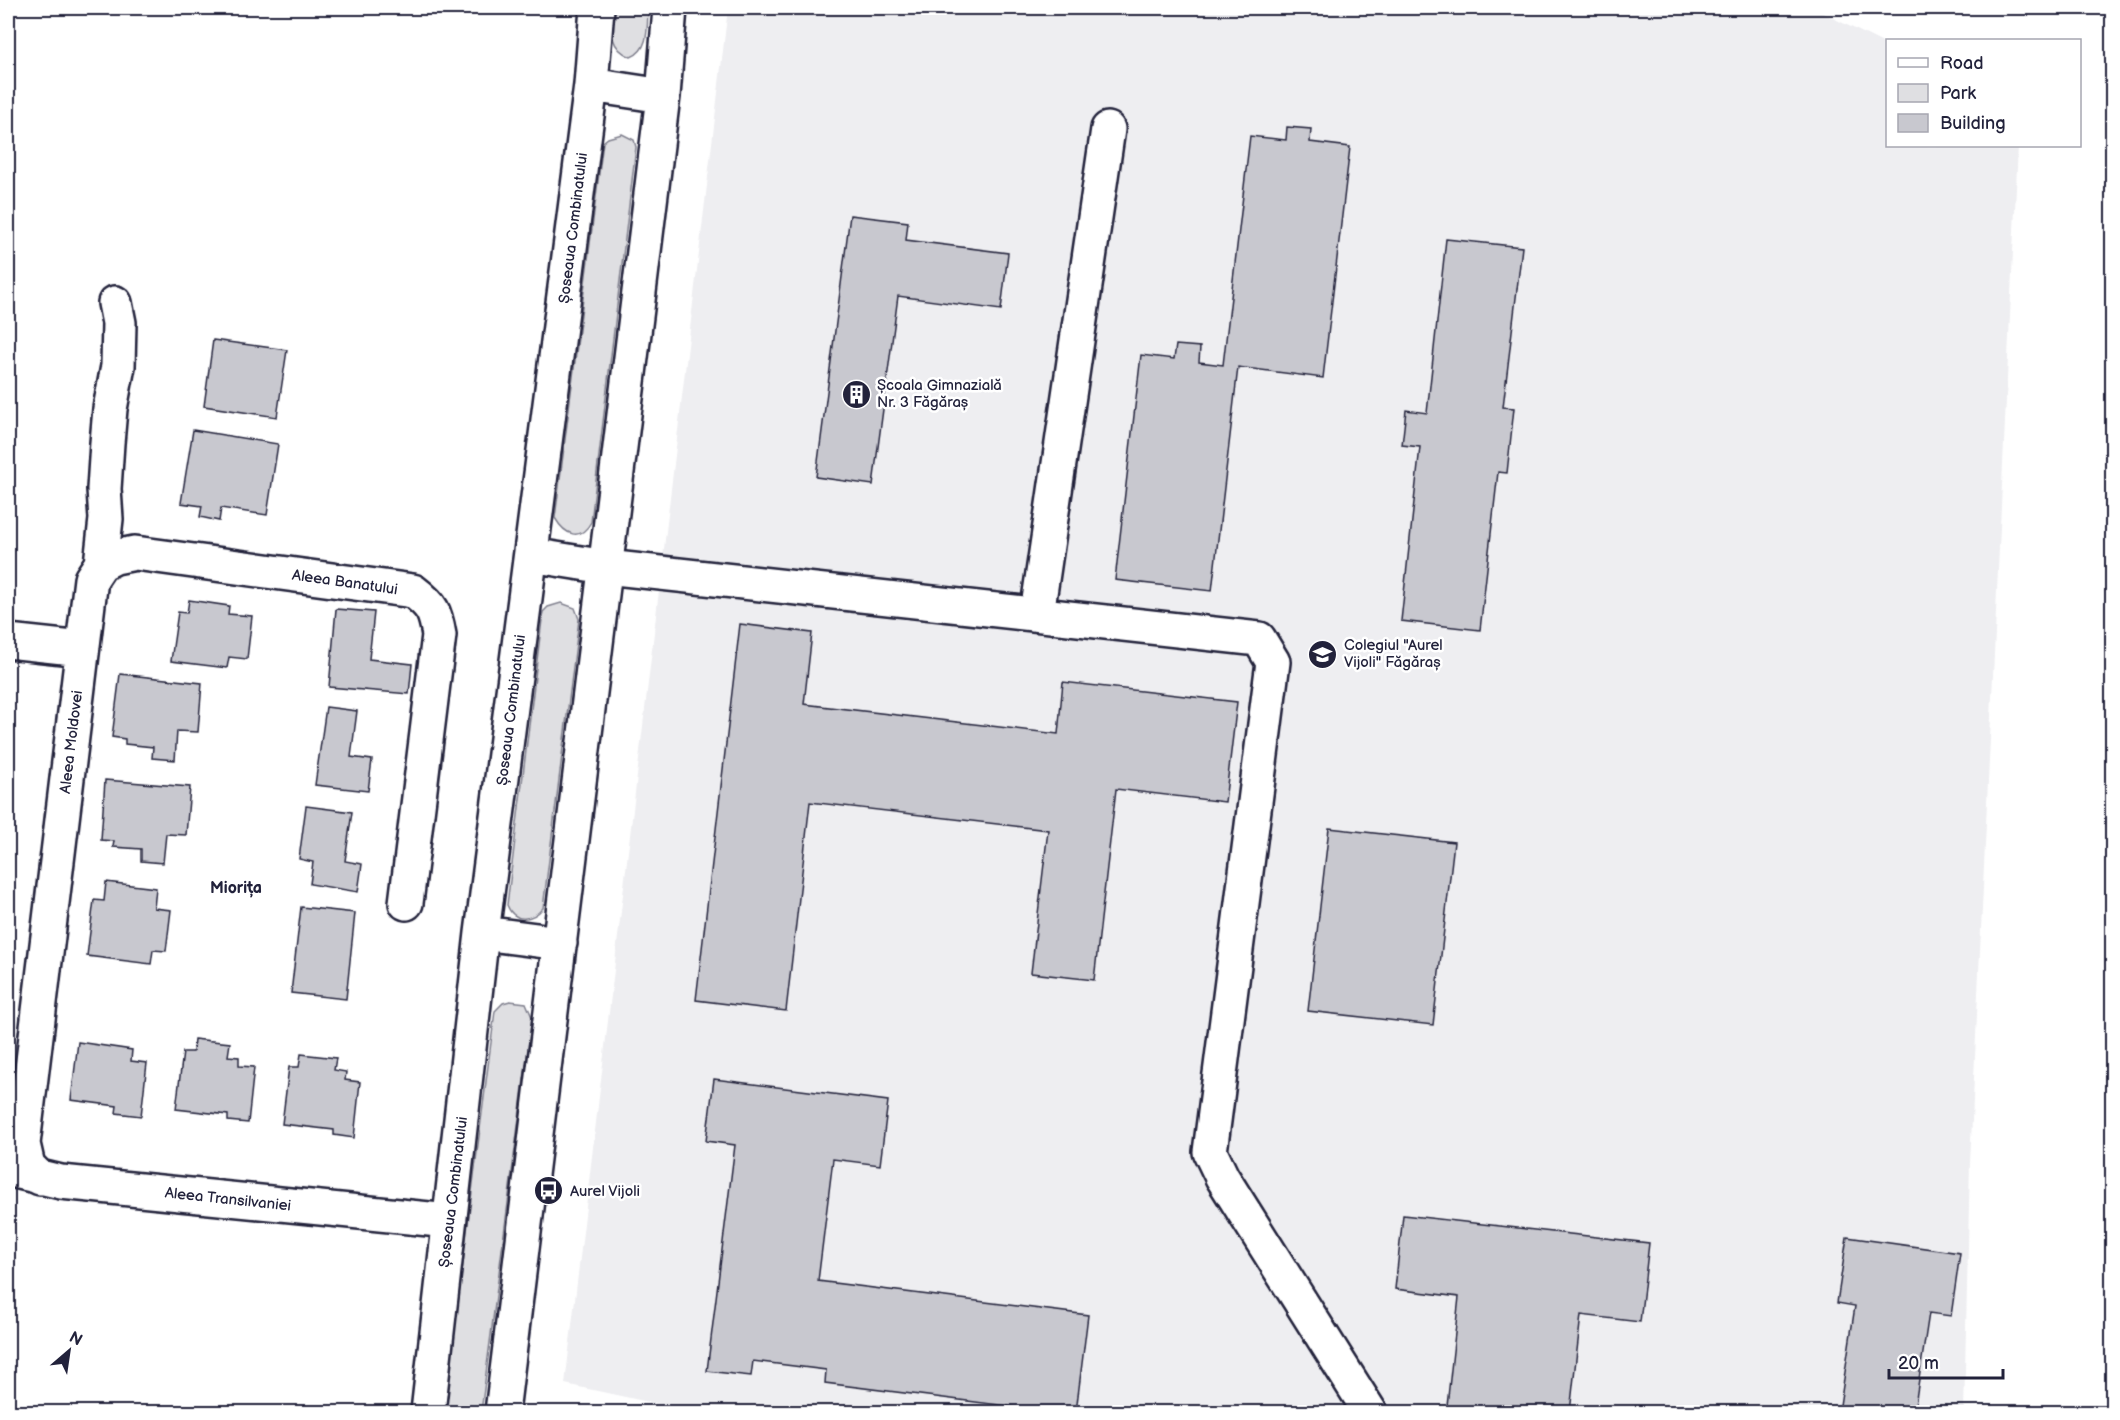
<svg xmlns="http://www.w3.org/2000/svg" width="2120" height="1420" viewBox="0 0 2120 1420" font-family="'Balsamiq Sans',sans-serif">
<rect width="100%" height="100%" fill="#fff"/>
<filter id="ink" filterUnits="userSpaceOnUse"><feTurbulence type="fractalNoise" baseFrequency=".0167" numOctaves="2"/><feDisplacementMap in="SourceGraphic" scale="12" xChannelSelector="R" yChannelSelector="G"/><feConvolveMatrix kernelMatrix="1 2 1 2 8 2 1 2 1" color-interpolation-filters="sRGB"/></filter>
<g filter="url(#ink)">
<path fill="#eeeef1" d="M728 8H1813L1887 45 1888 146H2018L1970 1163 1964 1412H695L565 1384Z"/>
<path fill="#dfdfe2" stroke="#80808e" stroke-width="1.5" d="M614 8H648C647 25 650 50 631 57 607 47 612 29 614 8Z
M622 134 634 140 636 147 591 522C580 542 565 535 555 518L603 142 608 138Z
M561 603 575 608 579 619 543 908C532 921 514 923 507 905L543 612 548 607Z
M510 1001 526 1003 532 1017 481 1412H444L495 1011 503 1003Z"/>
<path fill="#c8c8cf" stroke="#22223b" stroke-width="1.5" d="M1287 127 1311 129 1310 142 1350 147 1323 378 1238 367 1212 591 1115 580 1141 355 1174 359 1176 345 1200 347 1199 362 1223 365 1250 136 1286 140Z
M850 215 908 222 906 240 1008 253 1001 310 898 296 873 485 816 477Z
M1446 239 1522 247 1503 407 1514 408 1507 473 1498 472 1480 630 1401 621 1420 447 1402 445 1406 410 1427 413Z
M213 340 287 350 277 417 204 406Z
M193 430 278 444 267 515 221 508 219 521 200 517 202 506 181 503Z
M189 600 229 606 228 614 252 616 247 659 229 657 227 668 171 661 178 612 187 613Z
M336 609 374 612 369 659 412 664 409 694 329 687Z
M740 624 812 633 804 704 1058 734 1063 682 1237 702 1225 802 1116 789 1094 980 1031 973 1048 830 810 802 786 1011 696 1000Z
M120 674 202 683 198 732 177 731 175 760 152 758 153 747 125 744V739L112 737Z
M326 707 357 711 351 757 372 760 368 791 315 785Z
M105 780 190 787 186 835 166 834 163 863 141 861V849L113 847 114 841 101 840Z
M306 806 352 812 345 861 362 864 358 892 310 884 313 862 299 859Z
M1329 828 1454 842 1433 1025 1308 1011Z
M106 882 156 888 154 908 171 910 166 951 153 950 151 964 87 956 94 900 104 901Z
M301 907 355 913 346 999 291 993Z
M194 1039 230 1043 228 1056 239 1057V1066L254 1067 248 1123 228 1121V1115L176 1109 183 1052H193Z
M78 1042 132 1050 131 1061 147 1063 141 1116 116 1113 117 1106 71 1100Z
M301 1054 336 1058 334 1070 346 1072 345 1080 360 1082 354 1138 334 1135V1130L282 1124 289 1067H299Z
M714 1079 888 1101 880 1165 833 1159 818 1281 1088 1315 1076 1412H1054L825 1383 826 1370 753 1361 751 1376 707 1371 735 1145 706 1141Z
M1403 1215 1649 1243 1640 1322 1581 1315 1570 1412H1466L1467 1409 1447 1406 1459 1297 1395 1289Z
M1847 1237 1960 1253 1951 1316 1929 1313 1914 1412H1839L1855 1306 1837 1303Z"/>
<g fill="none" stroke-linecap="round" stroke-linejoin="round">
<defs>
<path id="minor" d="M101 564 115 557 135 553 413 591C433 606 435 612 439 635L406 903
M606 567 1259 639 1273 662 1210 1152 1222 1177 1370 1412
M1037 614 1108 129
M8 641 82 649
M19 1172 61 1182 449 1221
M40 1178 28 1166 23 1144 91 579 101 564 106 519 104 489 107 443 110 409 118 366 119 323 115 303"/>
<path id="major" d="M591 85 663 96
M531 555 606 567
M482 933 560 943
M428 1412 482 933 591 85 597 8
M502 1412 663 96 670 8"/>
</defs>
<use href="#minor" stroke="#22223b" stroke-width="38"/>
<use href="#major" stroke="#22223b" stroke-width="38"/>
<use href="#minor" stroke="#fff" stroke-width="33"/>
<use href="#major" stroke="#fff" stroke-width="33"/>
</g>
</g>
<defs>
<symbol id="building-disc" viewBox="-11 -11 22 22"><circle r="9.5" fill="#22223b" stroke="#fff"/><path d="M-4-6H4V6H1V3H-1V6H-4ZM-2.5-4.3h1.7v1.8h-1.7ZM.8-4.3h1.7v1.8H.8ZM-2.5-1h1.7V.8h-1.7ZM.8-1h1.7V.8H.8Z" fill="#fff"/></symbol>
<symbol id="school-disc" viewBox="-11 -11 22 22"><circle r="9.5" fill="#22223b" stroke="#fff"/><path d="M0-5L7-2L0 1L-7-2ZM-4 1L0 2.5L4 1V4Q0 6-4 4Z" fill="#fff"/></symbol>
<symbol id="bus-disc" viewBox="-11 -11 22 22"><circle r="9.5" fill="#22223b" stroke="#fff"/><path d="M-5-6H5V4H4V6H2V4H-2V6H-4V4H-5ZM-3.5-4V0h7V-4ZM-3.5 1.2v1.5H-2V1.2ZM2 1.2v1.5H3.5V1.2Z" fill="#fff"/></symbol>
</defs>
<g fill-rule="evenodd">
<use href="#building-disc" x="840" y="378" width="33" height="33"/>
<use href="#school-disc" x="1306" y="638" width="33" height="33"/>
<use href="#bus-disc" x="532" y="1174" width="33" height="33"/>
</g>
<g text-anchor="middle" stroke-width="5" stroke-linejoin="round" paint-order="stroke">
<g font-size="15" fill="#22223b" stroke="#fff">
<text transform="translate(573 228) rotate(-83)" y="5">Șoseaua Combinatului</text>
<text transform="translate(345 582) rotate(8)" y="5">Aleea Banatului</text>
<text transform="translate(511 710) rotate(-83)" y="5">Șoseaua Combinatului</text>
<text transform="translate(71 742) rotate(-83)" y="5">Aleea Moldovei</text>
<text transform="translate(453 1192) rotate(-83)" y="5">Șoseaua Combinatului</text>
<text transform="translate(228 1199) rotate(6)" y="5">Aleea Transilvaniei</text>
</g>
<g font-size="15" fill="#22223b" stroke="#fff" text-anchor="start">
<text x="877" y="390">Școala Gimnazială<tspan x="877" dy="17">Nr. 3 Făgăraș</tspan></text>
<text x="1344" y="650">Colegiul "Aurel<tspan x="1344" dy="17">Vijoli" Făgăraș</tspan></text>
<text x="570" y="1196">Aurel Vijoli</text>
</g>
<g font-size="16" font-weight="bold" fill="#22223b" stroke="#fff">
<text x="236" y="893">Miorița</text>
</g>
</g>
<rect width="2120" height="1420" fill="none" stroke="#fff" stroke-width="30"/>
<rect x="15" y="15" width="2090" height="1390" fill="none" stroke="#22223b" stroke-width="2" filter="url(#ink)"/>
<rect x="1886" y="39" width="195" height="108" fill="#ffffff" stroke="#a7a7b1" stroke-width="1.5"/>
<rect x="1898" y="58" width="30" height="9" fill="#ffffff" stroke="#a7a7b1" stroke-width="1.5"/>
<text x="1940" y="69" font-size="18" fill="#22223b">Road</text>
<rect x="1898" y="84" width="30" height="18" fill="#dfdfe2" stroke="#a7a7b1" stroke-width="1.5"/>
<text x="1940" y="99" font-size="18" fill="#22223b">Park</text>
<rect x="1898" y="114" width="30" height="18" fill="#c8c8cf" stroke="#a7a7b1" stroke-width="1.5"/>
<text x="1940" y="129" font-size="18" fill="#22223b">Building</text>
<g transform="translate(69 1351) rotate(29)" stroke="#ffffff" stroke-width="4.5" paint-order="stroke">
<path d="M0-4.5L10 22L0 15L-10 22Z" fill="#22223b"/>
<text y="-9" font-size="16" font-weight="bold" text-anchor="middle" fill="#22223b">N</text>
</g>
<path d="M1889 1369v9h114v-9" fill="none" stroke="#22223b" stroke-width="3"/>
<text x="1898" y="1369" font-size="18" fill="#22223b" stroke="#ffffff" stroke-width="4.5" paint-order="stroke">20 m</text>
</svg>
